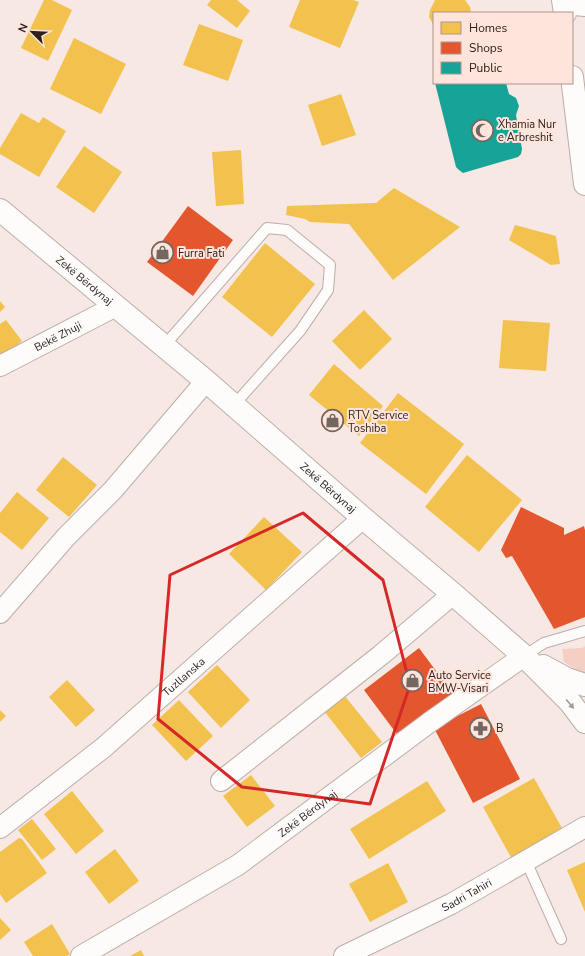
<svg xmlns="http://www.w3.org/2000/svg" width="585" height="956" viewBox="0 0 585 956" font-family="'Nunito Sans',sans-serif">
<rect width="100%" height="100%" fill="#f7e8e3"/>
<path fill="#f5cfc3" d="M585 646V675L564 662 562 649 582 648Z"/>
<path fill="#f2c14e" d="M44 0H52L72 10 48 61 21 48Z
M211 0H237L250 11 237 28 207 5Z
M300 0H353L359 2 340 48 289 27Z
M435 0H465L470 7 471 13H434V26L429 17 430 10Z
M199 24 243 40 228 81 183 65Z
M74 38 126 64 101 114 50 89Z
M341 94 356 135 322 146 308 105Z
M21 113 39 123 43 117 66 131 39 177 0 154V148Z
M84 146 122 172 94 213 56 187Z
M241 150 244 204 216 206 212 152Z
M394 188 460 227 393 280 349 224 310 222 305 219 286 215 287 206 376 203Z
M515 225 556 236 560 264 551 265 509 240Z
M265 243 315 284 272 337 222 297Z
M0 301 5 307 0 312Z
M364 310 392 339 360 370 332 341Z
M6 320 22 341 0 358V324Z
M503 320 550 323 546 371 499 368Z
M334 364 383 406 359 436 309 395Z
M398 393 464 444 426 494 360 443Z
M467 455 522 500 479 552 425 507Z
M63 457 97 485 69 517 36 490Z
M17 492 49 518 22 550 0 532V513Z
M264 517 302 552 266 590 229 554Z
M217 665 250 700 221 728 188 692Z
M67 680 95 710 76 727 49 697Z
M344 695 382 742 361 758 324 711Z
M179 700 213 736 186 761 152 725Z
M0 710 6 716 0 722Z
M251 775 275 806 247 827 223 796Z
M534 778 563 830 512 859 483 807Z
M427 781 446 811 369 859 350 829Z
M72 791 104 831 76 854 44 814Z
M32 819 56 849 42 860 18 830Z
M19 838 22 839 47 873 6 903 0 894V852Z
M115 849 139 881 109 904 85 872Z
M585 862V912L567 870Z
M388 863 408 902 370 922 349 884Z
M0 918 11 930 0 940Z
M52 924 70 954 67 956H33L24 942Z
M141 950 144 956H130Z"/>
<path fill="#e4572e" d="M188 206 233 240 193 296 147 262Z
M521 507 564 528V535L584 526 585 530V617L554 629 512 556 506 558 501 550Z
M419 648 454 695 399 737 364 690Z
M481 704 520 779 473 803 434 728Z"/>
<path fill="#17a398" d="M435 83H506L509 94 516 98 519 106 516 115 522 149 521 154 518 157 463 173 459 170 456 167Z"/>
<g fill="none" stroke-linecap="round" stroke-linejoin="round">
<defs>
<path id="lane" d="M164 346 267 228 287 230 330 265 328 290 300 331 234 405
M524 656 544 643 585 631
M526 861 561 939"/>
<g id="street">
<path d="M564 4 585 6"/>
<path id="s1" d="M0 366 116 306"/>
<path d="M0 613 66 537 113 490 206 381"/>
<path d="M221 781 381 655 453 594"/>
<path id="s2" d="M0 828 103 748 363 518"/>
<path id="s3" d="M81 956 238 865 430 722 524 656"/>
<path id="s4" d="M344 956 451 904 585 827"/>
</g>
<g id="secondary">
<path d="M563 0 565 13"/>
<path d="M572 77 585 184"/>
<path id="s5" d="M0 210 206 381 363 518 453 594 524 656 570 702 585 722"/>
<path d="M543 666 567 679 585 685"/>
</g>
</defs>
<use href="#lane" stroke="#baaeaa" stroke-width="12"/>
<use href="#street" stroke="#baaeaa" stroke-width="22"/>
<use href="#secondary" stroke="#baaeaa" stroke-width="24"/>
<use href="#lane" stroke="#fefcfb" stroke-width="10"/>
<use href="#street" stroke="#fefcfb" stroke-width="20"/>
<use href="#secondary" stroke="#fefcfb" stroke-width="22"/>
</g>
<defs><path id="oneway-solid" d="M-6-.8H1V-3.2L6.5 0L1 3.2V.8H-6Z"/></defs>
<use fill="#a09997" href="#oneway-solid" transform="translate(570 704) rotate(50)"/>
<path fill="none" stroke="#d62828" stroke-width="3" stroke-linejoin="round" d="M303 513 383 580 410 685 370 804 242 787 158 719 170 575Z"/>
<defs>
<symbol id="mosque-ring" viewBox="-11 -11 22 22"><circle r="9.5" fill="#ffe4db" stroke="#746762" stroke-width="1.5"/><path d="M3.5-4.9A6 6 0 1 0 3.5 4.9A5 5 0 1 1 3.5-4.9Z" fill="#746762"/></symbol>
<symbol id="shop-ring" viewBox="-11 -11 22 22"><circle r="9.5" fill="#ffe4db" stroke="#746762" stroke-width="1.5"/><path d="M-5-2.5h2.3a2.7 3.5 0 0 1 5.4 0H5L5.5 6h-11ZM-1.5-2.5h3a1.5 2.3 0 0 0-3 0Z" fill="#746762"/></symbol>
<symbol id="pharmacy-ring" viewBox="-11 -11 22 22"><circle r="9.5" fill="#ffe4db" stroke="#746762" stroke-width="1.5"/><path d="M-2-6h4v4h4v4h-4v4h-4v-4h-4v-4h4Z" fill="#746762"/></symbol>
</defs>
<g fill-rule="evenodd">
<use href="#mosque-ring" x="470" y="118" width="25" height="25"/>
<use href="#shop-ring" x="150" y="240" width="25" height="25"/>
<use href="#shop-ring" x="320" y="408" width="25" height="25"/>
<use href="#shop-ring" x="400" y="668" width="25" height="25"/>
<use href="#pharmacy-ring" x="468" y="716" width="25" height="25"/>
</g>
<g text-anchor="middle" stroke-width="4" stroke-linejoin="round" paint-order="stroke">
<g font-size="11" fill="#2d211d" stroke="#ffe4db" text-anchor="start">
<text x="498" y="128">Xhamia Nur<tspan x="498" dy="13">e Arbreshit</tspan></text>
<text x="178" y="257">Furra Fati</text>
<text x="348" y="419">RTV Service<tspan x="348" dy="13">Toshiba</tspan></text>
<text x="428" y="679">Auto Service<tspan x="428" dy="13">BMW-Visari</tspan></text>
<text x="496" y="732">B</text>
</g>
<g font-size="11" fill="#2d211d" stroke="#ffe4db">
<text dy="4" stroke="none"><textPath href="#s5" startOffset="110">Zekë Bërdynaj</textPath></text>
<text dy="4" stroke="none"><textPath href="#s1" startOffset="65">Bekë Zhuji</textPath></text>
<text dy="4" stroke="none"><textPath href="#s5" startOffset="430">Zekë Bërdynaj</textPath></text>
<text dy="4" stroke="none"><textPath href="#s2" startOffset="238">Tuzllanska</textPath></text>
<text dy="4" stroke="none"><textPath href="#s3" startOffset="268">Zekë Bërdynaj</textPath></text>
<text dy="4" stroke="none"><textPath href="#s4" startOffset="137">Sadri Tahiri</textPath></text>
</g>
</g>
<rect x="433" y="12" width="140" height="72" fill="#ffe4db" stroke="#ab968f"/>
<rect x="441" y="22" width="20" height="12" fill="#f2c14e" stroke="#ab968f"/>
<text x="469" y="32" font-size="12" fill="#2d211d">Homes</text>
<rect x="441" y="42" width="20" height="12" fill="#e4572e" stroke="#ab968f"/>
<text x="469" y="52" font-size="12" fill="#2d211d">Shops</text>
<rect x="441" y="62" width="20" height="12" fill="#17a398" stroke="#ab968f"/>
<text x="469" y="72" font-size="12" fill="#2d211d">Public</text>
<g transform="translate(32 32) rotate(294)" stroke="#ffe4db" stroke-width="3" paint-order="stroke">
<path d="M0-3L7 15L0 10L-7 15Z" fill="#2d211d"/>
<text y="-6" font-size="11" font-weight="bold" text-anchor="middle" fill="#2d211d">N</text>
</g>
</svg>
